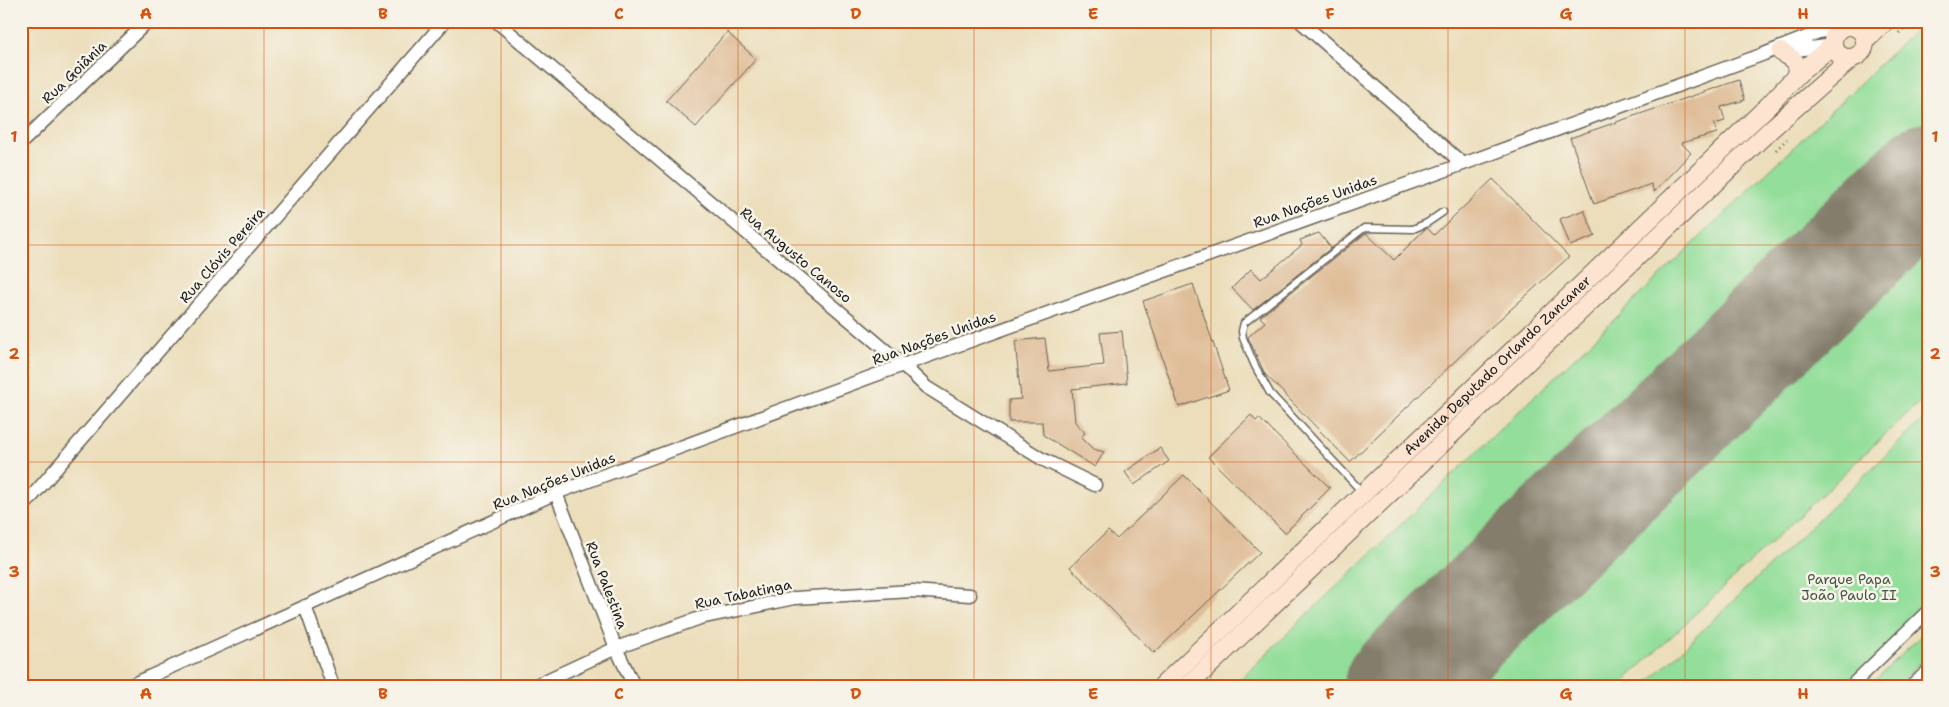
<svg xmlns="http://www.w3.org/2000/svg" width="1949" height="707" viewBox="0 0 1949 707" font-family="'Shantell Sans',sans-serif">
<rect width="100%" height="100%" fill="#f7f3e8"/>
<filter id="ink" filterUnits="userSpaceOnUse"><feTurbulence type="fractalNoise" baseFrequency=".02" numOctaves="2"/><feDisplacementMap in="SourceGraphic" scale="10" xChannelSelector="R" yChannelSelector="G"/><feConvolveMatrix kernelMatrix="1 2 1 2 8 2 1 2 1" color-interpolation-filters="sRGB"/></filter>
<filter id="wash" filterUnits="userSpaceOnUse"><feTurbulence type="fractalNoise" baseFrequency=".0096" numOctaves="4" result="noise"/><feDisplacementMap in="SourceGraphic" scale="20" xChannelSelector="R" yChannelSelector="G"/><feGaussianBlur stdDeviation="1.12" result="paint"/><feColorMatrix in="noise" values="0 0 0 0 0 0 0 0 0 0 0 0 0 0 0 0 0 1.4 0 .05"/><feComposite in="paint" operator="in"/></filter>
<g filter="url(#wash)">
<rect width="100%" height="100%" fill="#ecdebb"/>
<path fill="#93de9a" stroke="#587d5b" d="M1925 21H1928V137L1357 686H1233Z
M1928 217V394L1619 686H1438Z
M1928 415V608L1848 686H1644Z
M1928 629V655L1896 686H1869Z"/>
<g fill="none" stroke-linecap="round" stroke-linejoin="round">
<path stroke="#847d6c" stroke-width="110" d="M1399 686 1928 178"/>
</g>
<g id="blocks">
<path fill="#dfbd99" d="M727 32 756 59 696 127 666 101Z
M1739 80 1745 100 1721 107 1725 121 1714 124 1717 133 1681 143 1691 153 1654 192 1651 184 1594 204 1570 138Z
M1493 179 1569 257 1480 337 1350 462 1265 374 1248 337 1265 322 1260 317 1366 233 1394 260 1424 230 1427 228 1434 235Z
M1584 210 1595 236 1570 246 1560 219Z
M1319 233 1331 248 1253 310 1232 288 1251 269 1261 279 1302 245 1300 240Z
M1193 284 1229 390 1179 407 1143 301Z
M1122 331 1127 383 1072 389 1075 422 1085 433 1081 437 1093 449 1104 452 1095 467 1043 435 1042 422H1009V400L1021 399 1015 341 1045 338 1049 371 1104 365 1100 333Z
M1251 415 1256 421 1259 418 1330 488 1285 533 1208 457Z
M1160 448 1169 461 1134 485 1125 472Z
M1184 475 1260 552 1154 653 1070 567 1108 531 1117 539Z"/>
</g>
</g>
<g filter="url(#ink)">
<use href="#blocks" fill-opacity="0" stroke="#656054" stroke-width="1"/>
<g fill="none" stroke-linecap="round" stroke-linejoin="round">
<defs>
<path id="lane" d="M1362 492 1270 393 1255 366 1243 338 1242 331 1244 323 1364 228 1413 229 1427 223 1443 212"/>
<path id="street" d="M496 21 903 365 926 387 1042 459 1095 485
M1300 21 1463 164
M1781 52 1833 45
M21 143 148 21
M556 493 616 648 634 686
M21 509 445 21
M305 606 333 686
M129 686 556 493 903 365 1463 164 1764 54 1819 32 1845 27
M534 686 616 648 700 618 795 598 912 591 970 595
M1851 686 1928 611
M1912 686 1928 671"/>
<g id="secondary">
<circle cx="1849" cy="42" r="16"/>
<path d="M1865 41 1886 21"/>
<path d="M1781 52C1792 58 1798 60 1798 74"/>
<path id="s1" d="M1162 686 1768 106 1798 74 1833 45"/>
<path d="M1188 686 1771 129 1852 58"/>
</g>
</defs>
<use href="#lane" stroke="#656054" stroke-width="9"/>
<use href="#street" stroke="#656054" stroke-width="15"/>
<use href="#secondary" stroke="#656054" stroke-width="20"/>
<path stroke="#656054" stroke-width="3" stroke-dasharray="1 4" stroke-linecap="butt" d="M1899 33 1911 21
M1776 150 1787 139
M1833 686 1838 681"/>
<use href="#lane" stroke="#fff" stroke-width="6"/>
<use href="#street" stroke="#fff" stroke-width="12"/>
<use href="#secondary" stroke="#fde4d0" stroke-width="18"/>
</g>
</g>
<path fill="none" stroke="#d4530e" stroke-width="1" stroke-opacity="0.55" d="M264 21V686M501 21V686M738 21V686M974 21V686M1211 21V686M1448 21V686M1685 21V686M21 245H1928M21 462H1928"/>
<g text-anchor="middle" stroke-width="5" stroke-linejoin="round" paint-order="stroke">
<g font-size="14" fill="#1c1c1c" stroke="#f7f3e8">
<text transform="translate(74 72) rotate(-44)" y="5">Rua Goiânia</text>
<text transform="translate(1315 201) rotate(-20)" y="5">Rua Nações Unidas</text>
<text transform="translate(222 255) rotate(-49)" y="5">Rua Clóvis Pereira</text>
<text transform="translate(796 255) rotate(40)" y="5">Rua Augusto Canoso</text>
<text transform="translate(934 338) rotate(-20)" y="5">Rua Nações Unidas</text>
<text dy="5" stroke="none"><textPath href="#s1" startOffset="464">Avenida Deputado Orlando Zancaner</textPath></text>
<text transform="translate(554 481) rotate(-22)" y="5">Rua Nações Unidas</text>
<text transform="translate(607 585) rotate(69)" y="5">Rua Palestina</text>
<text transform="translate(743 594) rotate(-12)" y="5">Rua Tabatinga</text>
</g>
<g font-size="14" fill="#405642" stroke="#f7f3e8">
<text x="1849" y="584">Parque Papa<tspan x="1849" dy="16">João Paulo II</tspan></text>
</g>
</g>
<rect width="1949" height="707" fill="none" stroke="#f7f3e8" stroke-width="55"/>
<rect x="28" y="28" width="1894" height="652" fill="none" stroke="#d4530e" stroke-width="2"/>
<g font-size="16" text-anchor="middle" font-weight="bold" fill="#d4530e">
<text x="146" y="19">A</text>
<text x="383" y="19">B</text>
<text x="619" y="19">C</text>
<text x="856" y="19">D</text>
<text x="1093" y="19">E</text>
<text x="1330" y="19">F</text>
<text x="1566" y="19">G</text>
<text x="1803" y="19">H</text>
<text x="14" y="142">1</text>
<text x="1935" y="142">1</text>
<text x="14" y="359">2</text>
<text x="1935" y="359">2</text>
<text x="14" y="577">3</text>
<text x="1935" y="577">3</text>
<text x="146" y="699">A</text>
<text x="383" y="699">B</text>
<text x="619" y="699">C</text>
<text x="856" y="699">D</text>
<text x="1093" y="699">E</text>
<text x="1330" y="699">F</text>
<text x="1566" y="699">G</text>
<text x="1803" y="699">H</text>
</g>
</svg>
